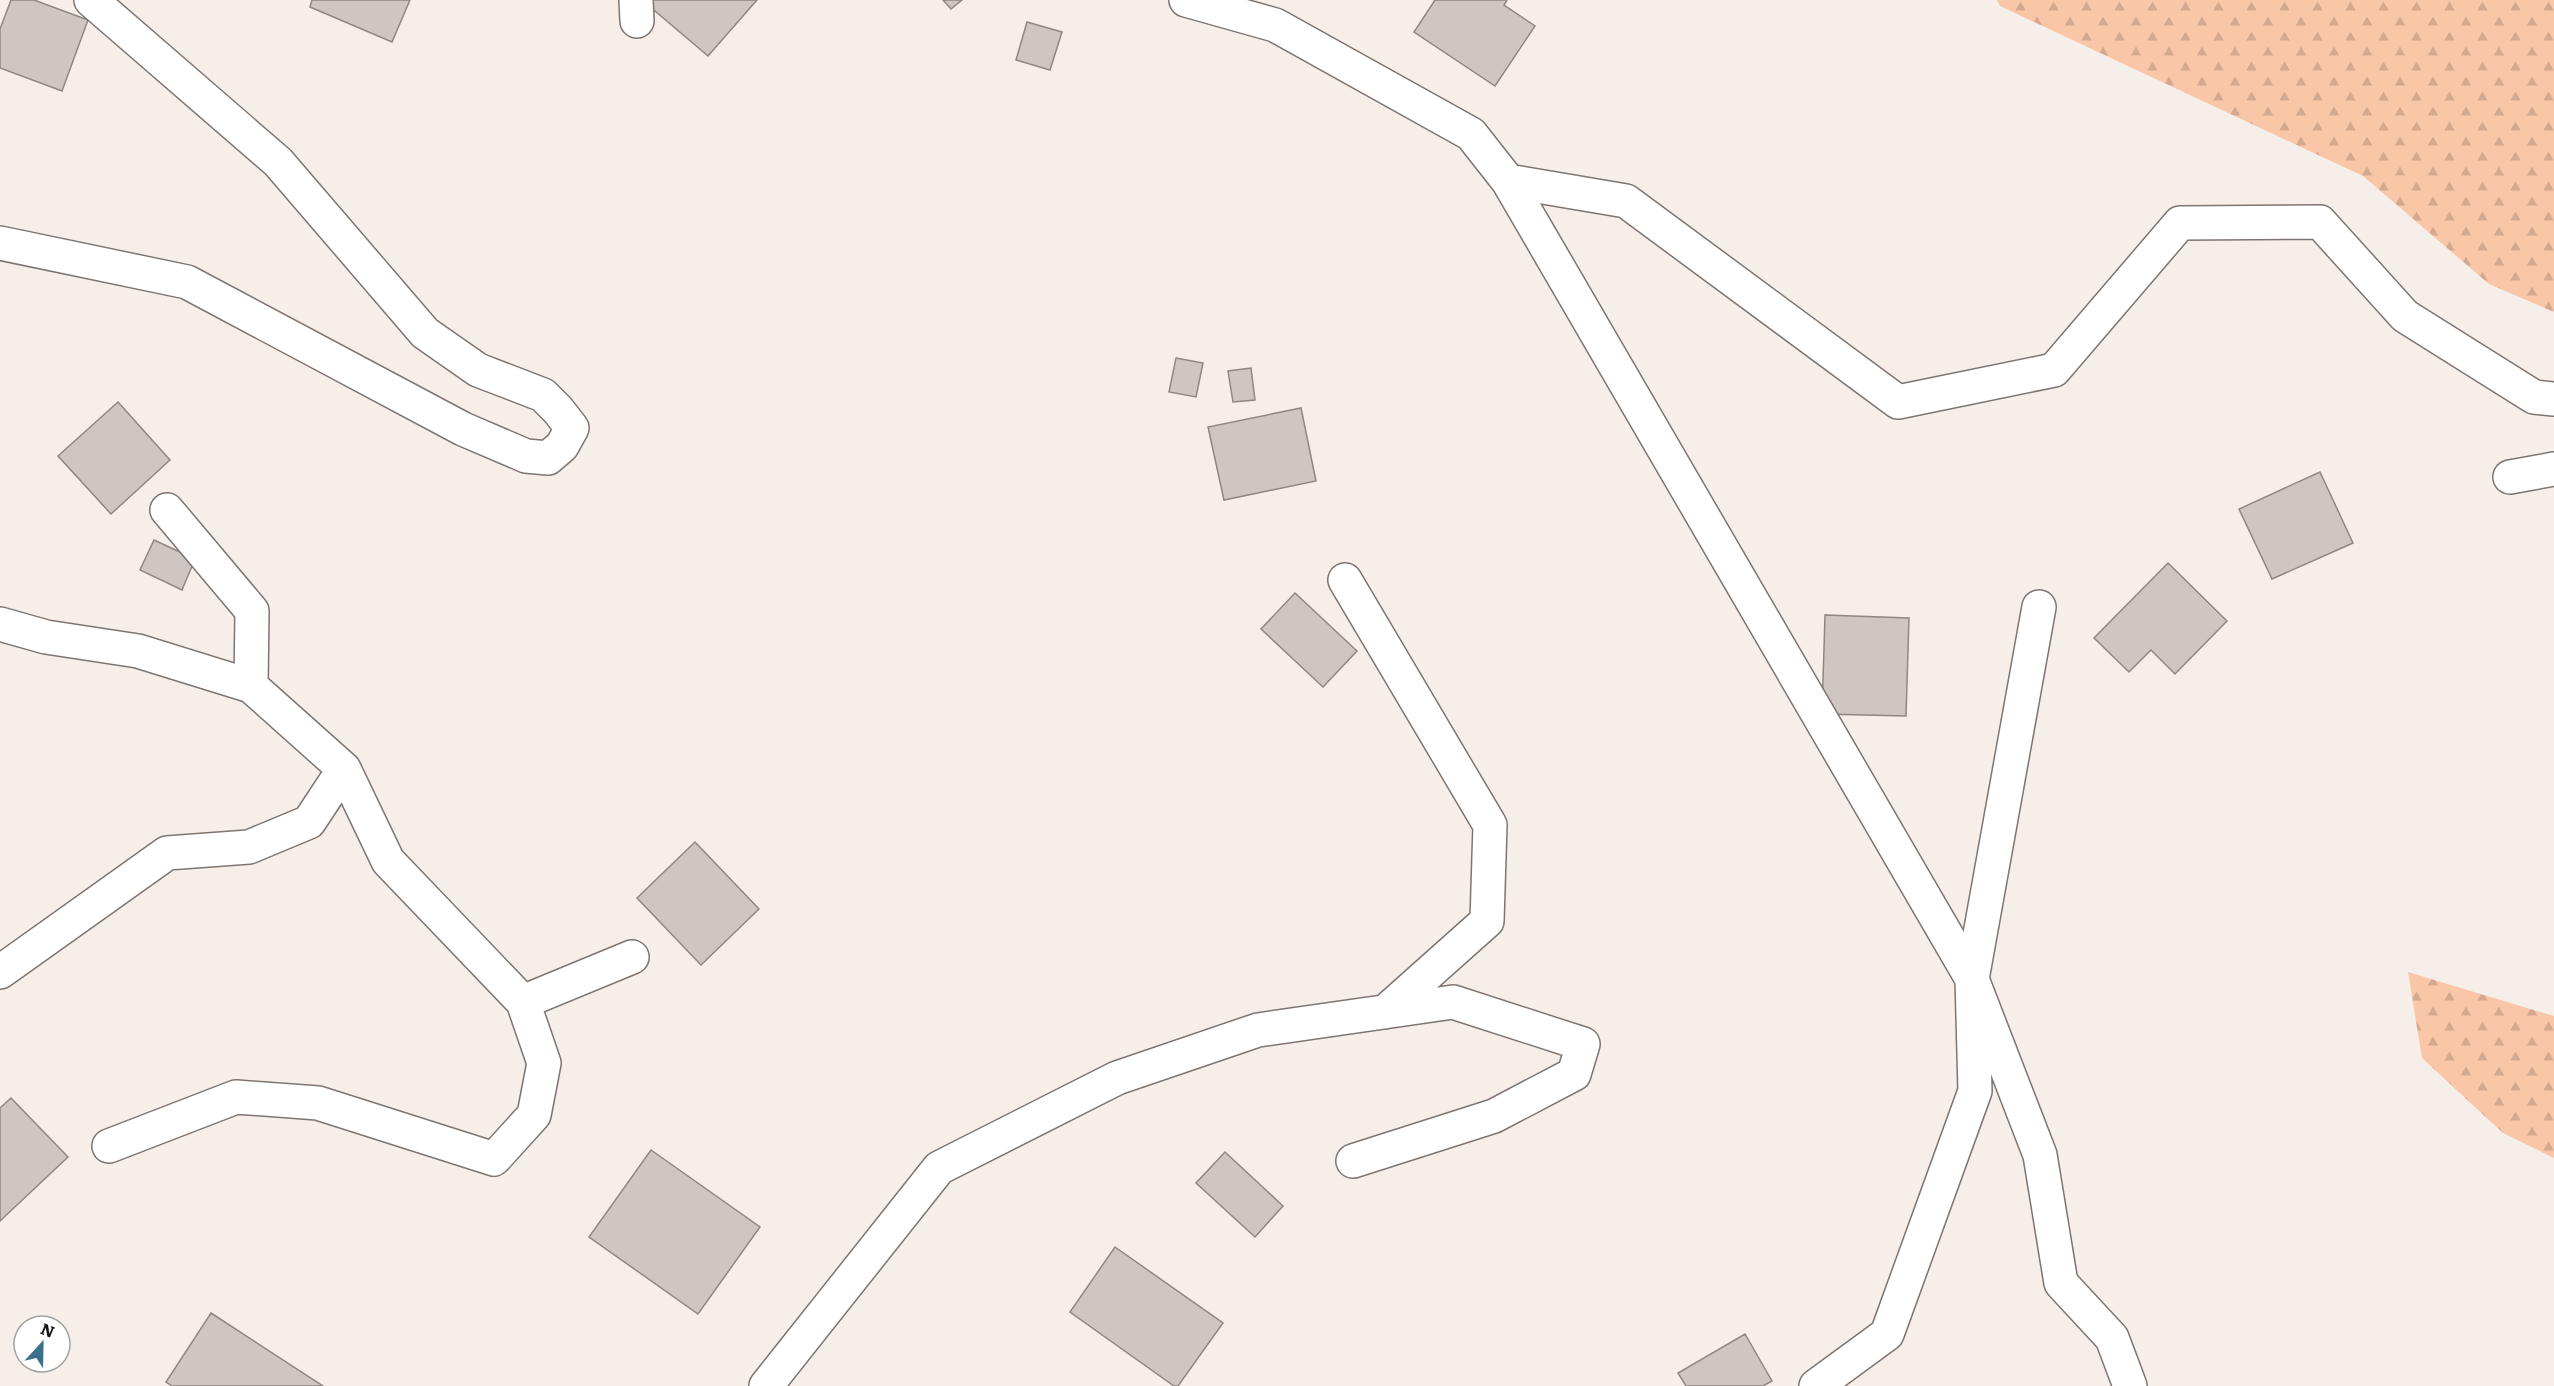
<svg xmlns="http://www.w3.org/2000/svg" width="2554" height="1386" viewBox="0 0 2554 1386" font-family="Literata,serif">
<defs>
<pattern id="forest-firs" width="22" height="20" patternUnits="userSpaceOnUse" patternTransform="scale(1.5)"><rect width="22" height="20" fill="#f9c6a8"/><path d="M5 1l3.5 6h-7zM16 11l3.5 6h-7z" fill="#d5a990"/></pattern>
</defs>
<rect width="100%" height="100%" fill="#f6eee9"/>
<path fill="url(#forest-firs)" d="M1997 0H2554V312L2489 284 2363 176 2000 6Z
M2408 972 2554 1016V1158L2503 1133 2422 1058Z"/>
<path fill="#cec6c2" stroke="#8e8782" stroke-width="1.5" d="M11 0H34L88 20 62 91 0 68V29Z
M312 0H410L392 42 310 7Z
M642 0H757L708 56Z
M943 0H962L951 9Z
M1435 0H1507L1504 5 1535 26 1495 86 1414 32Z
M1027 22 1062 32 1050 70 1016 60Z
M1176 358 1203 363 1196 397 1169 392Z
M1251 368 1255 400 1233 402 1228 371Z
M118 402 170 460 111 514 58 456Z
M1301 408 1316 481 1224 500 1208 427Z
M2320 472 2353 543 2272 579 2239 509Z
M154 540 195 559 182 590 140 570Z
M2168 563 2227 621 2175 674 2151 650 2129 672 2094 638Z
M1295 593 1357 651 1323 687 1261 629Z
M1825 615 1909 618 1906 716 1822 714Z
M695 842 759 909 701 965 637 898Z
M11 1098 68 1157 0 1221V1108Z
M651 1150 760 1227 698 1314 589 1237Z
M1225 1152 1283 1206 1255 1237 1196 1183Z
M1115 1247 1223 1323 1178 1386H1174L1070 1312Z
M211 1313 323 1386H172L166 1382Z
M1745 1334 1772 1381 1763 1386H1686L1678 1373Z"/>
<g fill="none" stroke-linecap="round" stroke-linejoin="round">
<defs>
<path id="minor" d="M636 0 637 21
M1186 0 1275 25 1471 134 1508 181 1972 979 1975 1091 1887 1334 1816 1386
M1508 181 1626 201 1898 402 2054 370 2180 223 2320 222 2405 316 2534 397 2554 399
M0 243 187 282 463 429 526 456 548 458 562 446 572 428 558 410 543 395 478 370 425 333 278 162 91 0
M2510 477 2554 469
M167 510 252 611 251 686
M1345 580 1490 825 1487 921 1385 1012
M2039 607 1972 979 2040 1155 2061 1283 2112 1338 2130 1386
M0 624 46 637 138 651 251 686 344 769 309 822 249 847 167 853 0 972
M523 1002 632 957
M109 1146 236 1097 318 1103 494 1159 534 1115 544 1063 523 1002 388 861 344 769
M766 1386 939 1168 1117 1078 1258 1030 1453 1002 1583 1044 1574 1074 1494 1116 1353 1161"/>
</defs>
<use href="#minor" stroke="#7d7571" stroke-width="36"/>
<use href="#minor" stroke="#fff" stroke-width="33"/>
</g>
<g transform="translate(42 1344) rotate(22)"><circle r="28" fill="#ffffff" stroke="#a2a1a0" stroke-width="1.5"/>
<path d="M0-4.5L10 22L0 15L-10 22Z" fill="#3a708b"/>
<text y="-9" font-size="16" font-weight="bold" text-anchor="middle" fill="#161412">N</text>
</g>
</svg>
